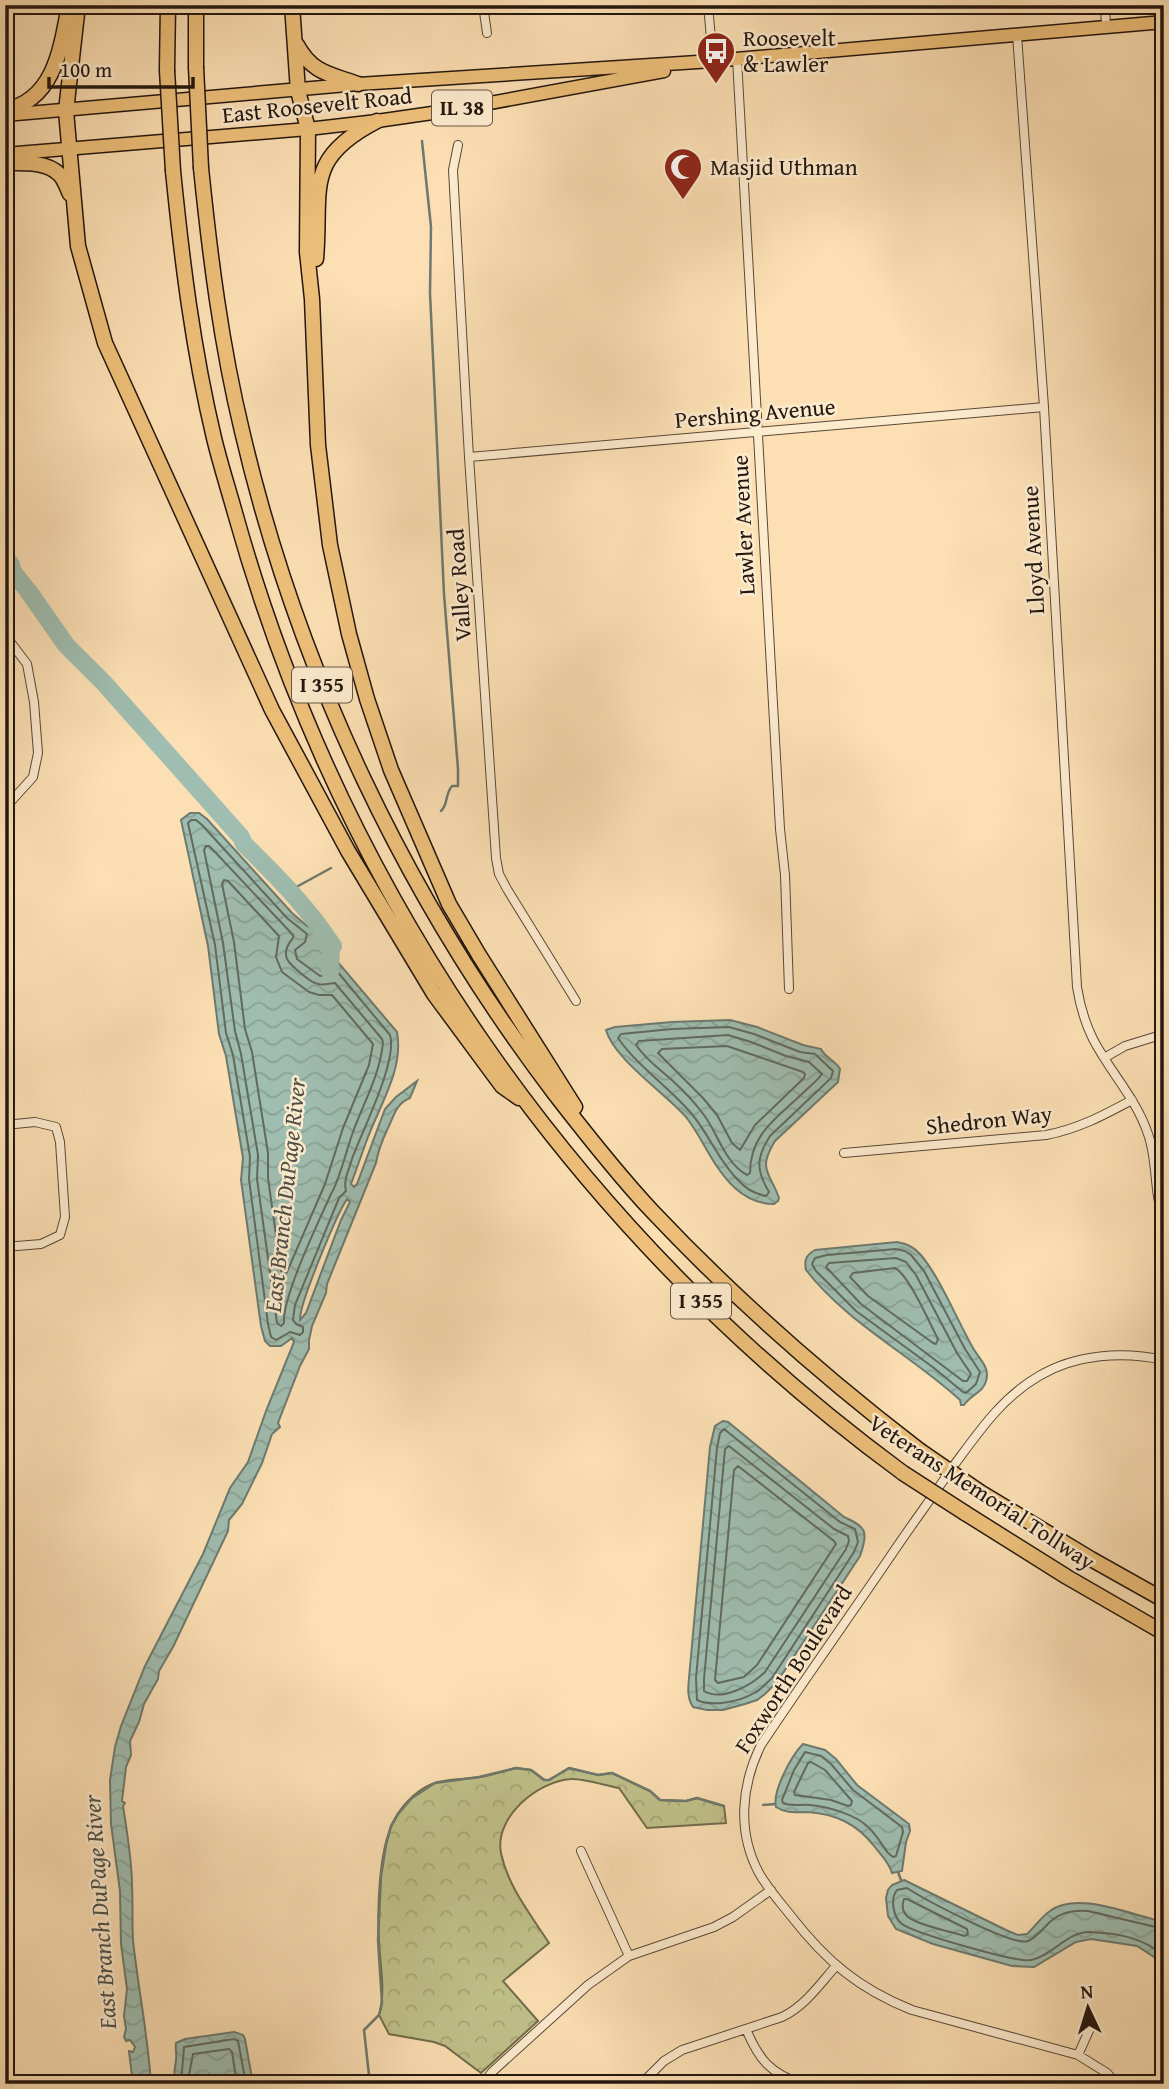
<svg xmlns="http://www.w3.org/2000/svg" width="1169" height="2089" viewBox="0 0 1169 2089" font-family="'Gentium Book Plus',serif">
<defs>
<pattern id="park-crowns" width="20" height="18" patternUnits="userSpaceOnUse" patternTransform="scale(1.75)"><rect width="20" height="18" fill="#c1c28b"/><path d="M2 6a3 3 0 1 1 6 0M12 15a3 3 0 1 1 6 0" fill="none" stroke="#a6a677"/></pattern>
<pattern id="water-waves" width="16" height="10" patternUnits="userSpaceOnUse" patternTransform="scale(1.75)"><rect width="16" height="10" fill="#9fbdb0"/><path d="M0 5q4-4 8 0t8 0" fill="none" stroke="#89a296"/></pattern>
</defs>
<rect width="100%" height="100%" fill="#fce0b4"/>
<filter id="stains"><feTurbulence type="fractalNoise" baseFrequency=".00286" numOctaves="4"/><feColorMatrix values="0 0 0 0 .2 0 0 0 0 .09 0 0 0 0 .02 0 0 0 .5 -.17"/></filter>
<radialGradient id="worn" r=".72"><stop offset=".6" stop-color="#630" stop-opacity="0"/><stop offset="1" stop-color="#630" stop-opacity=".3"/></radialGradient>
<path fill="url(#park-crowns)" stroke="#726c4c" stroke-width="2" d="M516 1768 531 1770 545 1780H549L569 1768 598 1775 612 1773 650 1791 660 1800 686 1801 697 1798 724 1806 726 1823 647 1828 619 1788C608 1786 581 1778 571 1779 538 1781 494 1817 501 1853 508 1887 531 1915 549 1943L503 1981 538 2021 481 2073 445 2046 434 2042 389 2034 379 2015C386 1991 380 1966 379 1941 377 1911 379 1852 392 1825 399 1808 415 1791 432 1784 446 1778 465 1780 480 1777 492 1775 504 1771 516 1768Z"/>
<path fill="url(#water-waves)" stroke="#6d7a6f" stroke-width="2" fill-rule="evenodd" d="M190 813H199L207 819 292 913 307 926 332 934 333 946 331 949 336 960 397 1032C404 1068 380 1105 368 1137 362 1153 357 1168 351 1184L354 1187 357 1184 385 1109 396 1097 417 1081 410 1098C395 1104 394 1117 387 1130 382 1141 378 1150 376 1163L327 1284 326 1293 312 1326 309 1340V1349L300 1366 278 1423 280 1427 272 1434 262 1463 242 1504 229 1520 228 1531 173 1647 159 1671 158 1679 144 1704 139 1722 130 1741 131 1755 126 1767 122 1801 125 1803 123 1806C127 1832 132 1860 132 1886 133 1904 132 1922 133 1940 138 1988 148 2035 151 2084H133L129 2051 133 2052 135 2047 130 2040 126 2041 124 2037 126 2029 124 2016 127 1989 121 1944 120 1891 111 1824 110 1780 115 1747 121 1726 145 1666 203 1554 230 1488 248 1462 266 1411 294 1342 292 1338 281 1346H270L265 1341 261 1326 241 1180 243 1158 226 1056 219 1034 208 946 181 820ZM347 1199 350 1202 341 1220 306 1313 300 1320C299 1304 337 1214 347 1199Z
M730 1020 757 1027 803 1045 821 1049C825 1058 835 1060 840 1069L838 1082 775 1141C757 1170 770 1172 779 1198L778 1201 774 1204C760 1204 746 1198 735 1188 713 1168 704 1140 686 1117 665 1093 614 1059 606 1030L615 1027 672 1022Z
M897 1242C906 1244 913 1246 920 1254 940 1277 957 1320 973 1348 978 1357 988 1366 987 1376 986 1392 971 1394 964 1405H961L960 1400C911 1355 847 1323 806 1270 804 1260 806 1255 815 1250Z
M723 1421 728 1422 844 1517C866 1527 869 1531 860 1556L777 1682 765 1694 757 1700 745 1704 723 1710H707L693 1707C687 1698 688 1688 689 1678L710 1447 715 1426Z
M803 1744 825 1750 836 1759 857 1785 909 1824 910 1831 906 1842 902 1871 892 1873C889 1862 881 1855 874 1846 857 1824 836 1814 808 1812 795 1812 787 1814 776 1807 772 1791 792 1755 803 1744Z
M904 1880 1006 1930 1018 1935 1027 1934C1035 1927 1041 1917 1050 1911 1077 1891 1128 1914 1157 1920L1164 1923V1969L1154 1957 1137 1946 1091 1939 1076 1942 1034 1967 1012 1966 933 1944 896 1929 888 1916 886 1898 888 1890 892 1885Z
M234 2032 243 2035 245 2039 253 2084H175C173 2075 175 2069 176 2060 177 2054 175 2049 176 2043L185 2039Z"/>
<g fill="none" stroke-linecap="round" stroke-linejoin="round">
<path stroke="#616a5f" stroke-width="2" d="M191 820H196L202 825 287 918 307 934 305 942 295 950 297 959 320 976 326 975 332 969 336 970 390 1035C398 1061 362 1131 352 1159 349 1170 343 1180 346 1191L339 1198 295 1305 293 1320 296 1324 303 1327V1332L300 1335 290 1332 276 1340 271 1337 268 1324 249 1179 250 1157 233 1055 226 1033 215 945 188 823Z
M206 846H209L216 853 293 935V938C278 956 289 964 303 975 308 979 312 983 318 984 324 986 330 983 335 983L382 1039 383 1043C380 1074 364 1102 353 1132 347 1148 339 1182 331 1194 319 1221 282 1297 284 1323L281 1326 277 1323 257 1179 258 1155 241 1054 235 1031 223 943 204 850Z
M224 880 228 881 279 936 276 957 282 972 309 992 319 995H332L373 1044 369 1065 343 1128 325 1184 287 1272 285 1274 281 1271 268 1178V1153L252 1052 245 1029 234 942 222 884Z
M729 1027 754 1034 800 1052 815 1054 833 1071 831 1078 770 1136C756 1158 756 1170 769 1192L766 1196C755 1194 745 1188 738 1180 718 1160 709 1134 691 1113 668 1086 638 1067 618 1038L621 1034 672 1029Z
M728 1035 751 1042 786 1056 809 1062 822 1074C817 1081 809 1087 803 1093 777 1118 750 1134 750 1173L747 1175C725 1163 718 1134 704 1115 695 1103 685 1092 674 1082 661 1070 646 1060 636 1045L639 1041Z
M727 1046 803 1072 805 1074 804 1078 755 1125 740 1150 732 1143 717 1115 703 1098 658 1053 662 1049Z
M896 1249 905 1251 911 1255 924 1271 965 1349 980 1372 976 1384 966 1393 963 1392 934 1368 856 1311 816 1271 812 1264 815 1258 827 1255Z
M896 1258 906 1262 916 1275 957 1353 971 1374 967 1381H963L861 1304 826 1267 829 1263Z
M895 1268C909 1275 930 1324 938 1339L936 1344 933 1343 868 1296 850 1277 853 1273Z
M724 1429 840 1522 855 1529 858 1542 854 1552 772 1678C766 1683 761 1690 754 1693 739 1702 712 1707 697 1700L696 1678 717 1448 720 1433Z
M729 1446 834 1529 848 1536 849 1541 846 1549 765 1672C752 1685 722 1702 704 1691V1679L725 1449Z
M738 1466 834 1541 836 1544 757 1665 744 1677 718 1683 715 1680 734 1470Z
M805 1752 821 1756 831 1764 853 1790 902 1827 903 1832 896 1856 893 1857 888 1853C882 1845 876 1834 868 1827 855 1814 828 1807 810 1805 801 1804 792 1807 783 1803L782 1800 794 1770Z
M811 1762 825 1770 852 1801 851 1805 848 1806 831 1800 795 1795 794 1792 808 1763Z
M904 1899H907L967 1929 968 1934 965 1936C953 1932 912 1924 906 1915 902 1910 902 1904 904 1899Z
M1164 1929 1088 1911C1070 1910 1057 1913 1045 1927 1040 1932 1035 1938 1028 1941 1013 1947 924 1899 907 1888L897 1890C890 1899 893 1917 902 1924 914 1933 1017 1963 1031 1960 1052 1956 1067 1932 1089 1932 1115 1933 1145 1937 1164 1957
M181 2084 184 2047 234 2039 238 2041 246 2084
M190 2084 189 2075 193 2054 229 2049 232 2052 237 2084"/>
<path stroke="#6d7a6f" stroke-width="2.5" d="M422 141 431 227 430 293 444 594 458 769V786H452C445 794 448 805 441 811
M289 891 331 868
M763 1805 775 1804
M898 1872 901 1880
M370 2084 364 2030 379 2015 382 2003 378 1940 381 1876 386 1845 391 1826 398 1814 412 1798 435 1783 479 1777 516 1768 531 1770 544 1780H549L569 1768 598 1775 612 1773 650 1791 660 1800 686 1801 697 1798 724 1806"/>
<path stroke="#9fbdb0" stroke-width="18" d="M5 557 11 565 13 572 29 592 66 645 104 683 241 837 244 844C277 876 308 908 333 946L331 949 330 972"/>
<defs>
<path id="street" d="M483 5 487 33
M708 5 713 61
M1105 5 1106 27
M1017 35 1044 407 1077 987C1080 1006 1085 1023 1093 1039 1110 1072 1136 1098 1148 1134 1158 1161 1153 1192 1164 1219
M737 59 780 829 785 875 789 989
M458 145 453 170 469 457 496 858 499 874 507 889 576 1001
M469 457 1044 407
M5 635 27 664 34 702 38 753 33 777 5 808
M1104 1058 1125 1046 1164 1034
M5 1125 35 1122 56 1127 60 1142 65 1217 60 1235 41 1244 5 1247
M844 1153 1046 1135C1078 1129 1104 1115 1132 1100
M581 1851 629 1956
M746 2029C759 2060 770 2073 802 2084
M1078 2055 1092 2024
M483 2084 492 2072 588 1985 629 1956 714 1927 733 1917 771 1890
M641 2084 664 2061 682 2050 782 2017C805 2006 819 1985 836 1966
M1117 2084 1107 2073 1078 2055 912 2010C859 1989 826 1961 791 1916 780 1902 768 1889 759 1873 737 1832 741 1786 761 1745 804 1680 850 1616 894 1551 913 1523 933 1496 952 1468 978 1433 1001 1398 1039 1376 1076 1354 1123 1351 1164 1360"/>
<path id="primary" d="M5 115 358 84 713 61 1164 22
M5 154 308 129 377 121 446 111 664 71"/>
<path id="highway" d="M78 5 66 111 78 246 105 343 272 710 348 851 434 994 502 1086 519 1098
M292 5 298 91 308 129 307 252 312 299 318 445 330 545 349 634 367 699 391 770 449 904 479 955 575 1107
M297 45C312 73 330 74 358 84
M196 67V5
M167 70 168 5
M5 110C55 100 61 47 69 5
M5 163C22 163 46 161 59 174 64 178 67 188 70 194
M201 168C210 256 221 344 242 431 298 671 406 898 555 1094 586 1134 618 1175 652 1211 734 1298 824 1377 919 1450
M173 171C182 261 193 350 214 438 220 463 228 488 235 513 343 901 578 1234 903 1473
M316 259C322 189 303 159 377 121
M980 1492 1091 1559 1164 1600
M965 1513 1067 1577 1164 1633"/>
</defs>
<use href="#street" stroke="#594838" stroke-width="10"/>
<use href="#primary" stroke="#23160e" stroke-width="15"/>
<use href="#highway" stroke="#23160e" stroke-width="17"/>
<use href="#street" stroke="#fdebce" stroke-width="8"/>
<use href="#primary" stroke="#eec07a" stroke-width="12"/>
<use href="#highway" stroke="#eec07a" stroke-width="14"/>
<defs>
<path id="highway-bridge" d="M196 67 201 168
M167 70 173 171
M919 1450 980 1492
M903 1473 965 1513"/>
</defs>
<use href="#highway-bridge" stroke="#23160e" stroke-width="17" stroke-linecap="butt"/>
<use href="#highway-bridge" stroke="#eec07a" stroke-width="14"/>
</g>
<defs>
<symbol id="bus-pin" viewBox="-11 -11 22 30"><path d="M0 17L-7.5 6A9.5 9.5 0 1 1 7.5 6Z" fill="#8f2418" stroke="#fdebce"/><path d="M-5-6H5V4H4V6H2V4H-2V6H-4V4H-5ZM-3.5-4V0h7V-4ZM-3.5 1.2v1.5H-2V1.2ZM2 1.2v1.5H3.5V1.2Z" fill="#fff"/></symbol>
<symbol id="mosque-pin" viewBox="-11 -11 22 30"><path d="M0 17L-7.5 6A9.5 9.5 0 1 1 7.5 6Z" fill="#8f2418" stroke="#fdebce"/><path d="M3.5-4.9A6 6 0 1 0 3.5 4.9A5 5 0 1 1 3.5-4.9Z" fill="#fff"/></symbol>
</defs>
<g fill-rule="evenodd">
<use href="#bus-pin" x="694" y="29" width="44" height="60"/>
<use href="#mosque-pin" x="661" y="145" width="44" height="60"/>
</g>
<g text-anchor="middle" stroke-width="5" stroke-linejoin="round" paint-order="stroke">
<g fill="#fdebce" stroke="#645648" stroke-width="2">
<rect x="432" y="90.5" width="60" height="35" rx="5"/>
<rect x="292" y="667.5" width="60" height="35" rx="5"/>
<rect x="671" y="1283.5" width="60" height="35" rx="5"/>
</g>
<g font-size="21" font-weight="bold" fill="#23160e">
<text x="462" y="115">IL 38</text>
<text x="322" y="692">I 355</text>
<text x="701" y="1308">I 355</text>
</g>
<g font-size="23" fill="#23160e" stroke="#fdebce" text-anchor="start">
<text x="743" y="46">Roosevelt<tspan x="743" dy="26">&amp; Lawler</tspan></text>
<text x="710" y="175">Masjid Uthman</text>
</g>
<g font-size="23" fill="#23160e" stroke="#fdebce">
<text transform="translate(317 105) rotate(-6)" y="8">East Roosevelt Road</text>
<text transform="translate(755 413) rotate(-5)" y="8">Pershing Avenue</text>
<text transform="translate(743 525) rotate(-93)" y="8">Lawler Avenue</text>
<text transform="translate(1033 550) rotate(-93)" y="8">Lloyd Avenue</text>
<text transform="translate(459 585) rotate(-94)" y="8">Valley Road</text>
<text transform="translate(989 1120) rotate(-6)" y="8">Shedron Way</text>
<text transform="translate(982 1492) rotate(33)" y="8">Veterans Memorial Tollway</text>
<text transform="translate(793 1669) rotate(-57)" y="8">Foxworth Boulevard</text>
</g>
<g font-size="24" font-style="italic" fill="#4e5047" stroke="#fdebce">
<text transform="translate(285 1195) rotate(-84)" y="8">East Branch DuPage River</text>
<text transform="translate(100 1912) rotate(-94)" y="8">East Branch DuPage River</text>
</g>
</g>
<rect width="1169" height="2089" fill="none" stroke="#fce0b4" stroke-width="28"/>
<rect x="7" y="7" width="1155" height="2075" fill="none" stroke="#23160e" stroke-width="3.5"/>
<rect x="14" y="14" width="1141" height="2061" fill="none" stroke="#23160e" stroke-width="2"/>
<g transform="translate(1088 2008) rotate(356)" stroke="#fdebce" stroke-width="5" paint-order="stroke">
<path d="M0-5L12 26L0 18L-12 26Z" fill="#23160e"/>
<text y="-10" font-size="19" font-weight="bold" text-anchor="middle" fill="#23160e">N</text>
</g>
<path d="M49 77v10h144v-10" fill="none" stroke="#23160e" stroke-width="3.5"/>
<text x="60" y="77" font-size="21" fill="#23160e" stroke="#fdebce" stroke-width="5" paint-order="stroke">100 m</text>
<rect width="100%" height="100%" filter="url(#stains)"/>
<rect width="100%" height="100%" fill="url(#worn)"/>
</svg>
